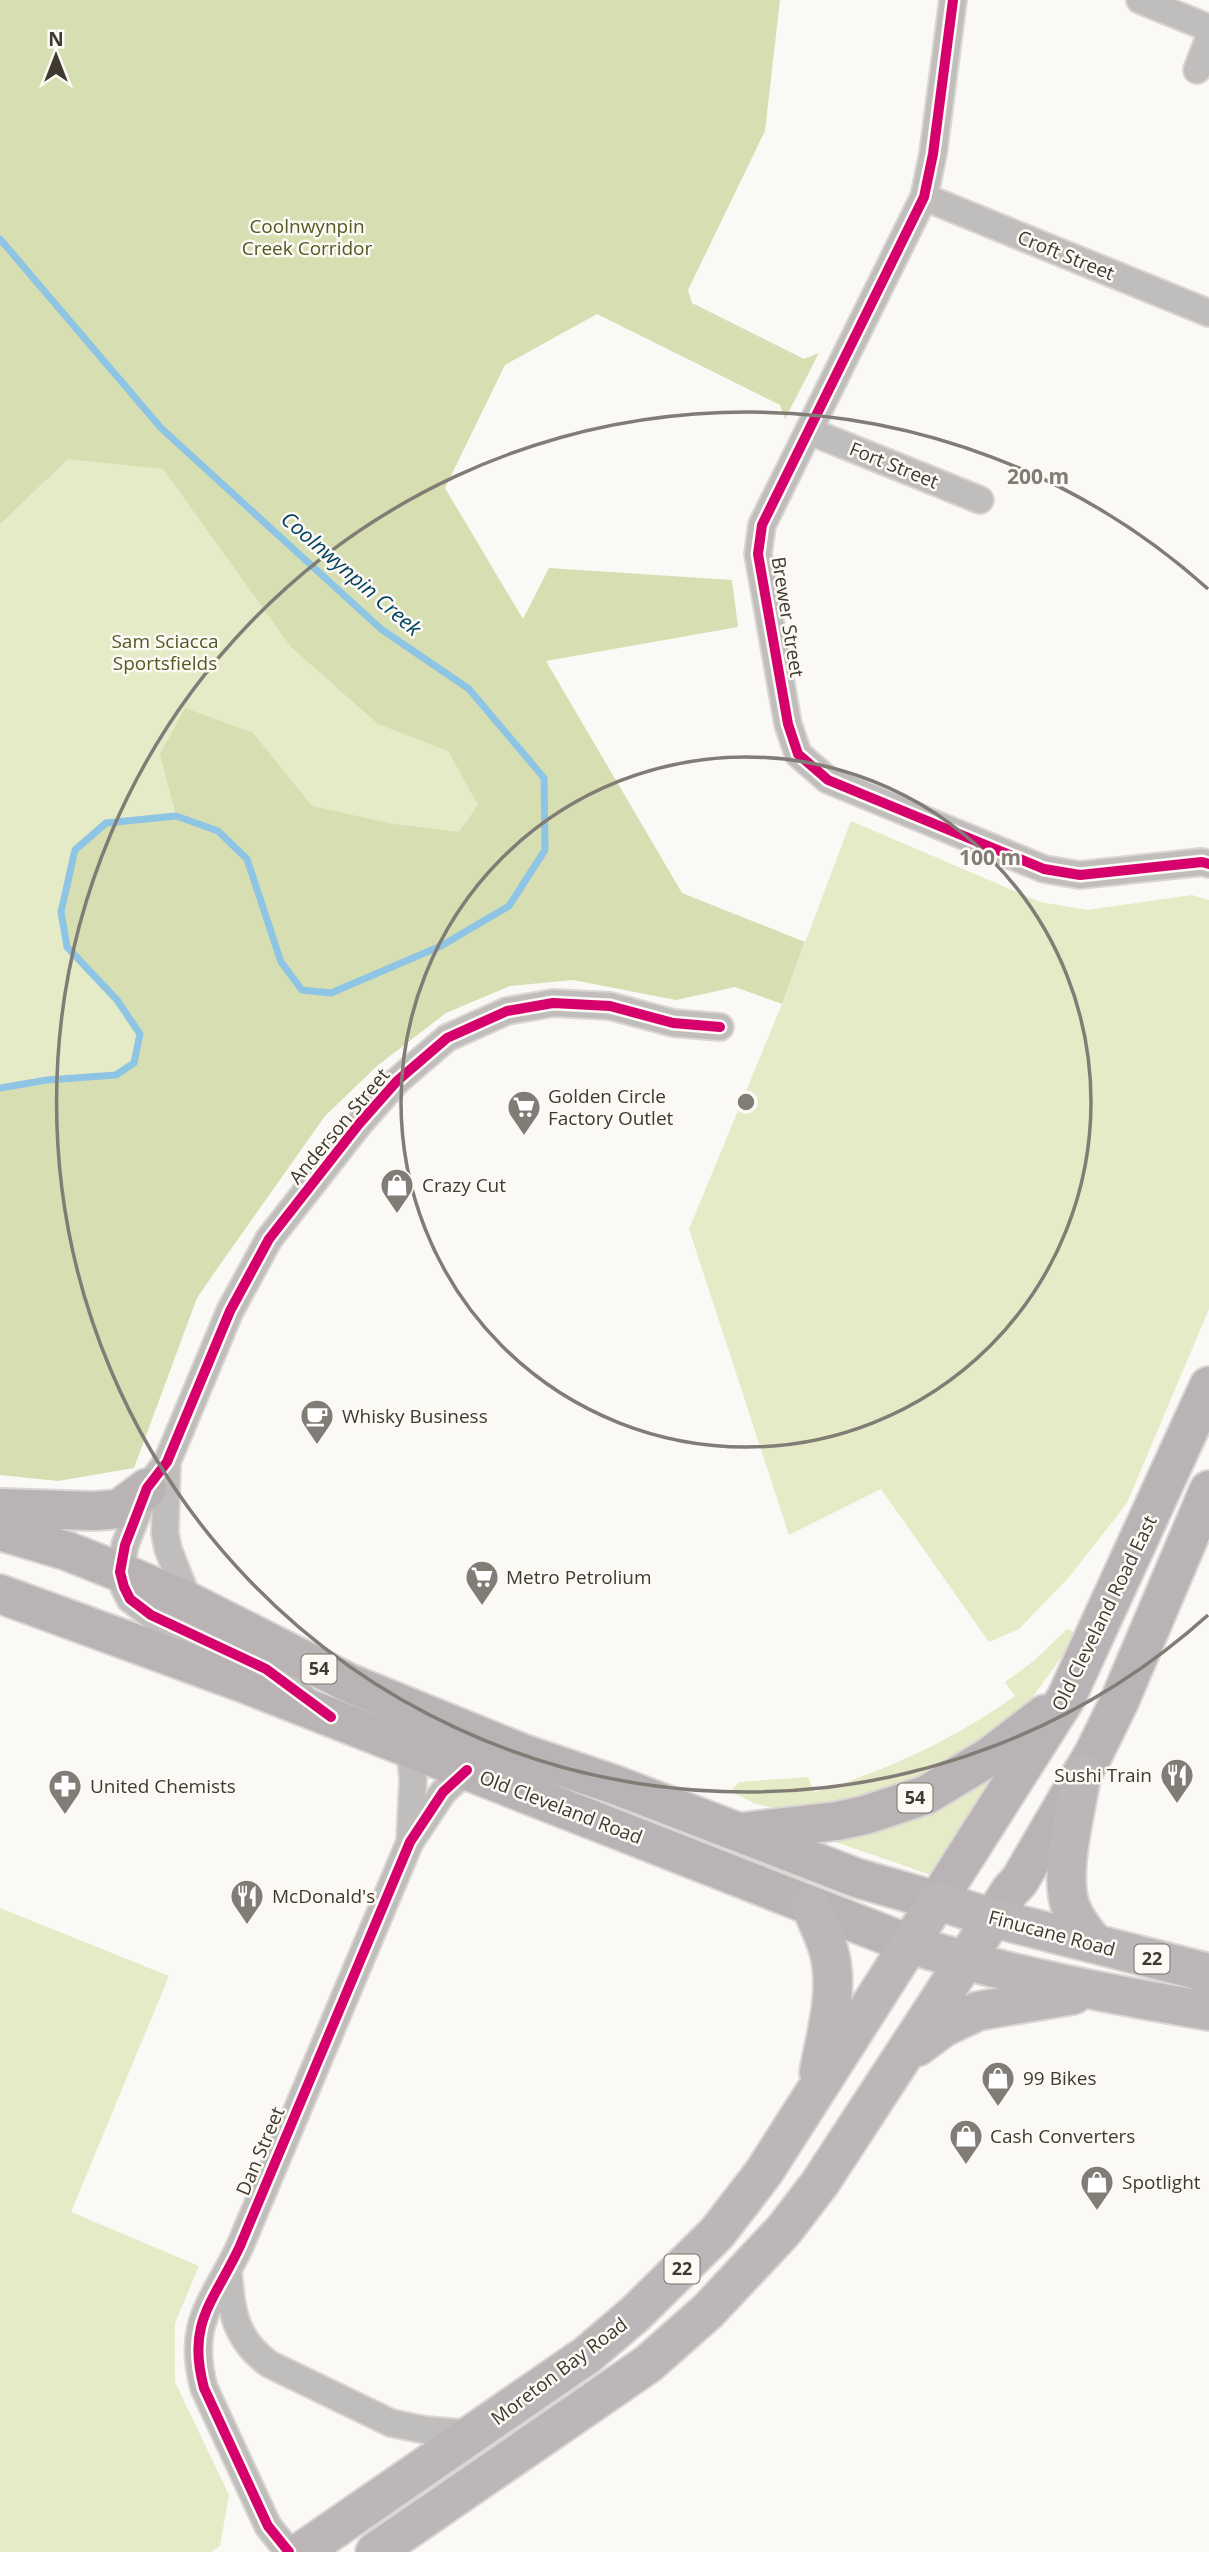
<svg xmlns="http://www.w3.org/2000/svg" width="1209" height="2552" viewBox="0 0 1209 2552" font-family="'Open Sans',sans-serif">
<rect width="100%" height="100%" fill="#fbf9f6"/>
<path fill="#e4ebc6" d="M0 239 545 850 67 947 117 1000 140 1034 134 1063 116 1075 47 1080 0 1088Z
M851 821 1040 902 1087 910 1192 895 1209 900V1309L1127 1503 1070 1576 1019 1629 989 1642 881 1489 789 1535 689 1229 782 1004Z
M1067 1629 1078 1634 1027 1705 928 1783 802 1814 756 1804 735 1794 732 1789 739 1782 808 1777 814 1792C886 1772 954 1739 1015 1696L1005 1682 1035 1660Z
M1020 1746 934 1876 830 1840Z
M0 1908 169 1976 71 2212 199 2266 175 2323V2382L229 2495 220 2546 211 2552H0Z"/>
<path fill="#d7dfb2" d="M0 0H780L765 131 688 290 692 303 804 359 819 353 785 419 780 405 597 314 505 365 445 488 523 619 549 568 732 580 738 627 546 661 682 893 805 942 782 1004 735 987 676 1000 573 980 510 986 446 1013 377 1066 325 1116 219 1266 197 1298 134 1468 58 1481 0 1475V1088L47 1080 116 1075 134 1063 140 1034 117 1000 67 947 61 912 75 850 106 823 176 815 160 754 185 708 253 733 312 806 393 824 459 832 478 805 448 751 378 724 291 647 163 469 68 459 0 524Z"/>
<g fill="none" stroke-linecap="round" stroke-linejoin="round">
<path stroke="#8ec4e4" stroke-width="7" d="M0 239 161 428 381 629 469 689 544 778 545 850 509 906 441 946 331 993 302 990 281 962 247 859 218 831 176 816 106 823 75 850 61 912 67 947 117 1000 140 1034 134 1063 116 1075 47 1080 0 1088"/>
<defs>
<path id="minor" d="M953 0 933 154 924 197 762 525 758 554 788 724 798 754 828 780 1044 869 1080 875 1202 862 1209 864
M1140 0 1209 28
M1197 70 1209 38
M924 197 1209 313
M809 431 980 500
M167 1462 165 1534 168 1549 189 1602
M302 1695 266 1669 151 1615 130 1599 124 1587 120 1572 125 1545 147 1488 167 1462 230 1311 269 1239 359 1124 397 1081 447 1038 507 1011 553 1003 610 1006 673 1023 720 1027
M410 1748 413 1780 410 1840
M228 2271C232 2312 234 2338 269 2364L391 2423 425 2430 473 2434
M289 2552 268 2526 204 2388C186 2322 214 2302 240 2246L410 1842 443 1792 467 1770"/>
<path id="primary" d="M0 1508 95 1511 119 1509 147 1488
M0 1531 67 1551 120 1572 189 1602 349 1683 524 1754 618 1786 857 1878 937 1901 1066 1698 1209 1386
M0 1594 246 1684 909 1944
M742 1832 837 1821 865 1815 926 1795 989 1757 1045 1714
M993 1918 1010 1891 1020 1880 1094 1753 1119 1702 1209 1490"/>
<path id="trunk" d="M1082 1773C1076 1810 1058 1874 1071 1908 1076 1922 1086 1933 1095 1944
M811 1906C819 1926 830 1946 832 1968 836 2002 825 2039 819 2072
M909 1944C1007 1975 1108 1994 1209 2011
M917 2047 944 2027 978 2011 1073 1995
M301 2552 587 2355 635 2314 717 2233 764 2172 937 1901 993 1918 1209 1973
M375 2552 648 2364 708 2311 784 2230 820 2183 993 1918"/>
</defs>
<use href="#minor" stroke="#d9d6d3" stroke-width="30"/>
<use href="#primary" stroke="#d9d6d3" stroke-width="42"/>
<use href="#trunk" stroke="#d9d6d3" stroke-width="42"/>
<use href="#minor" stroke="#c0bdbd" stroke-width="26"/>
<use href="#primary" stroke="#bab3b5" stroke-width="38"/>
<use href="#trunk" stroke="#bcb6b8" stroke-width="38"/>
<defs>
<path id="cycleway" d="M953 0 933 154 924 197 762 525 758 554 788 724 798 754 828 780 1044 869 1080 875 1202 862 1209 864
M331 1717 266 1669 151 1615 130 1599 124 1587 120 1572 125 1545 147 1488 167 1462 230 1311 269 1239 359 1124 397 1081 447 1038 507 1011 553 1003 610 1006 673 1023 720 1027
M289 2552 268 2526 204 2388C186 2322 214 2302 240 2246L410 1842 443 1792 467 1770"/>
</defs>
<use href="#cycleway" stroke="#fdf9f4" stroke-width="15"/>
<use href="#cycleway" stroke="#d6006c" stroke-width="10"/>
</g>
<g fill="none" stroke="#817c75" stroke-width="3.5">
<circle cx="746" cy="1102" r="345"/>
<path d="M1208 1615A690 690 0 1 1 1208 589"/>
</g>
<defs>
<symbol id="supermarket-pin" viewBox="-11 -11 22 30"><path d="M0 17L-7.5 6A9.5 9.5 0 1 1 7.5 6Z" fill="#817c75" stroke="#fdf9f4"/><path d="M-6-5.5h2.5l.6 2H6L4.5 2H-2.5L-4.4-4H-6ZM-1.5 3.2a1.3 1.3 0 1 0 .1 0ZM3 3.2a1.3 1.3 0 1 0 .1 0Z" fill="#fff"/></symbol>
<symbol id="shop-pin" viewBox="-11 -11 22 30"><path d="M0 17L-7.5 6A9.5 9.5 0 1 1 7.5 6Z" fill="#817c75" stroke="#fdf9f4"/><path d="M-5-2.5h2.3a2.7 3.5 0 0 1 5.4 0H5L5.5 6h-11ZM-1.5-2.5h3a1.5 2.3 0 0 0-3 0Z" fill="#fff"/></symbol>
<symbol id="cafe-pin" viewBox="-11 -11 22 30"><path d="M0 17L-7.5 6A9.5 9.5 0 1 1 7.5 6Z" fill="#817c75" stroke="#fdf9f4"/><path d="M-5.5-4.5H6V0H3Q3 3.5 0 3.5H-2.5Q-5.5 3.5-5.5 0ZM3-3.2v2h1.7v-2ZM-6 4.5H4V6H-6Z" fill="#fff"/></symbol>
<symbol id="restaurant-pin" viewBox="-11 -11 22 30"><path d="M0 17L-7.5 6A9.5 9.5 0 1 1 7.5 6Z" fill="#817c75" stroke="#fdf9f4"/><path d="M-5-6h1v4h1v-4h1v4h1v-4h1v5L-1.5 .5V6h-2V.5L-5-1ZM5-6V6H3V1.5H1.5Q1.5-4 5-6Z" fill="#fff"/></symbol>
<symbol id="pharmacy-pin" viewBox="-11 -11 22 30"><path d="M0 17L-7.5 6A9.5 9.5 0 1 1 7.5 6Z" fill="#817c75" stroke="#fdf9f4"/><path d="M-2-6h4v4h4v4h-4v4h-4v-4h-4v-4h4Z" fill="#fff"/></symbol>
</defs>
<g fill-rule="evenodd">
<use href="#supermarket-pin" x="505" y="1088" width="38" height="52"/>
<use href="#shop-pin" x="378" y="1166" width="38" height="52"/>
<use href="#cafe-pin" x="298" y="1397" width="38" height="52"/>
<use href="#supermarket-pin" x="463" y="1558" width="38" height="52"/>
<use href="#restaurant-pin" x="1158" y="1756" width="38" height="52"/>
<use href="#pharmacy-pin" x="46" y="1767" width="38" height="52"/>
<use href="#restaurant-pin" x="228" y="1877" width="38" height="52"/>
<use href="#shop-pin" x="979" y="2059" width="38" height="52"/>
<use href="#shop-pin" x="947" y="2117" width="38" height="52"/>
<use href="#shop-pin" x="1078" y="2163" width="38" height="52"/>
</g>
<g text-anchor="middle" stroke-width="5" stroke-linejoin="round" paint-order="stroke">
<g fill="#fdf9f4" stroke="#79736a" stroke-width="2">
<rect x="301.5" y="1654.5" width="35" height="29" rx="5"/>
<rect x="897.5" y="1783.5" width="35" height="29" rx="5"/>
<rect x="1134.5" y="1944.5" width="35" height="29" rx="5"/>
<rect x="664.5" y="2254.5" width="35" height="29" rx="5"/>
</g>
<g font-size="18" font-weight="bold" fill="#40392f">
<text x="319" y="1675">54</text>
<text x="915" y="1804">54</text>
<text x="1152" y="1965">22</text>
<text x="682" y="2275">22</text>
</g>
<g font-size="19" fill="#505a21" stroke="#fdf9f4">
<text x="307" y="233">Coolnwynpin<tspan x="307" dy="22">Creek Corridor</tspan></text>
<text x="165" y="648">Sam Sciacca<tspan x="165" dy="22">Sportsfields</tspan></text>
</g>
<g font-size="19" fill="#40392f" stroke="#fdf9f4">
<text transform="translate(1066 255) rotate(22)" y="7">Croft Street</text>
<text transform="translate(894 465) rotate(22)" y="7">Fort Street</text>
<text transform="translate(788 617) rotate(81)" y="7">Brewer Street</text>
<text transform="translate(339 1126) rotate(-50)" y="7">Anderson Street</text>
<text transform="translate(1104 1613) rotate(-64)" y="7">Old Cleveland Road East</text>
<text transform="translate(561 1807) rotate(21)" y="7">Old Cleveland Road</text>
<text transform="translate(1052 1933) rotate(15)" y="7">Finucane Road</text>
<text transform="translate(260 2151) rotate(-67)" y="7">Dan Street</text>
<text transform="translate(559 2371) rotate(-37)" y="7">Moreton Bay Road</text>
</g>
<g font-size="19" fill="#40392f" stroke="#fdf9f4" text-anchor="start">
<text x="548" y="1103">Golden Circle<tspan x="548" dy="22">Factory Outlet</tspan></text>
<text x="422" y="1192">Crazy Cut</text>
<text x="342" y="1423">Whisky Business</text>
<text x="506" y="1584">Metro Petrolium</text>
<text x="1152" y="1782" text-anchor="end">Sushi Train</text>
<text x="90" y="1793">United Chemists</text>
<text x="272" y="1903">McDonald's</text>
<text x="1023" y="2085">99 Bikes</text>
<text x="990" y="2143">Cash Converters</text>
<text x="1122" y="2189">Spotlight</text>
</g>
<g font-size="21" font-style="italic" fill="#004363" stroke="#fdf9f4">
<text transform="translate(351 574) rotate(41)" y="7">Coolnwynpin Creek</text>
</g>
</g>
<circle cx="746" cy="1102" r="10" fill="#817c75" stroke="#fdf9f4" stroke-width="3.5"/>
<g font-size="21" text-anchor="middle" font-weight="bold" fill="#817c75" stroke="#fdf9f4" stroke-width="5" stroke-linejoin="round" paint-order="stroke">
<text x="1038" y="484">200 m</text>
<text x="990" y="865">100 m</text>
</g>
<g transform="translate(56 56)" stroke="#fdf9f4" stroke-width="5" paint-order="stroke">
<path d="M0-5L12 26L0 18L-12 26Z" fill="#40392f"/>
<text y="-10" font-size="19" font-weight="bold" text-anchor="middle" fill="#40392f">N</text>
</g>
</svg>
